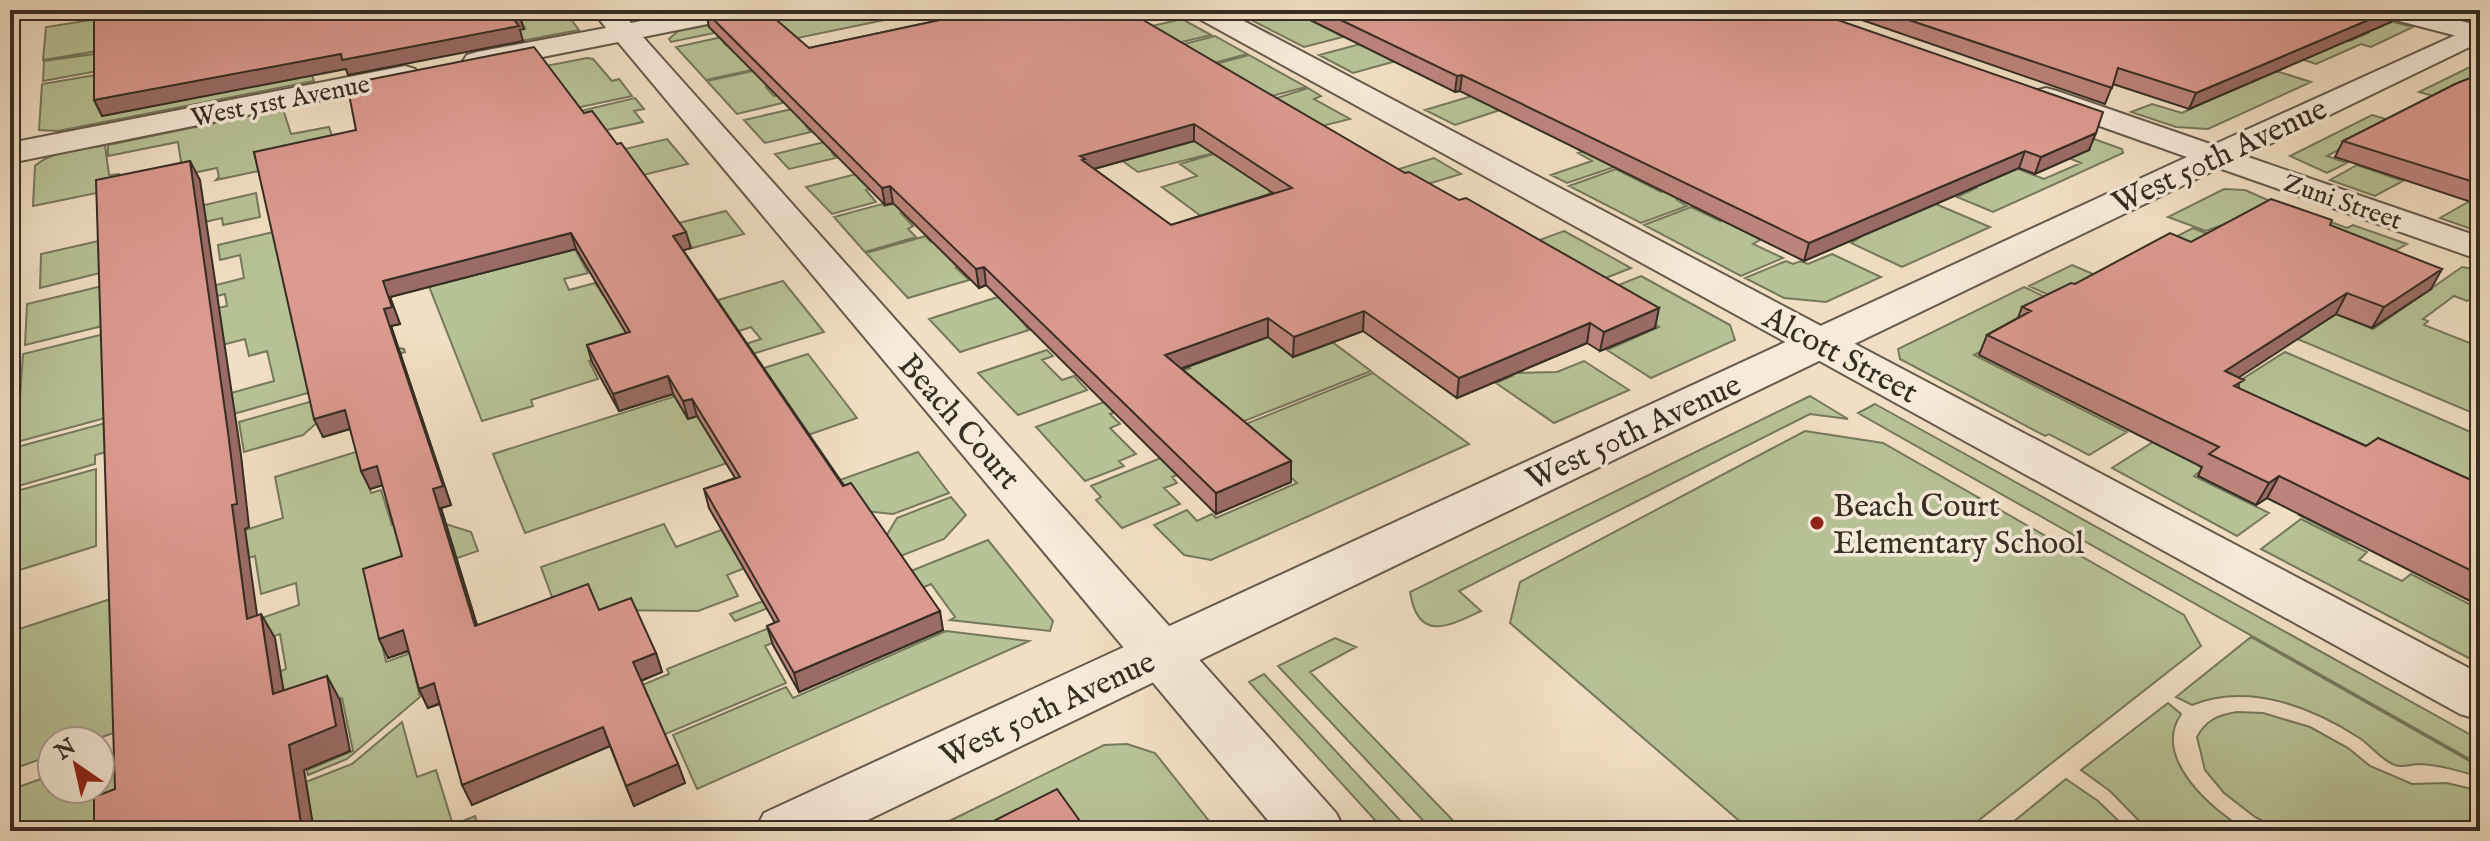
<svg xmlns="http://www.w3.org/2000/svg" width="2490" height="841" viewBox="0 0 2490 841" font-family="'IM FELL English',serif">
<rect width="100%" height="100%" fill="#f1dfc3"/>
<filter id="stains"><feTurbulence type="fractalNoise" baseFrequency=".0025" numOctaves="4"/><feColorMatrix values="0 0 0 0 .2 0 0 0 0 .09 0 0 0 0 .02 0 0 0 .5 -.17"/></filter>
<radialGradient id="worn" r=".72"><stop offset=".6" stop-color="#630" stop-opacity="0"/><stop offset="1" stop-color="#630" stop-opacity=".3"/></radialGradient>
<path fill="#b7c296" stroke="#76785c" stroke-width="2" d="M500 10H564L579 30 383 67 466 40 525 28 514 13Z
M785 10H889L899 17 783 41 762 23 671 42 669 39 678 31Z
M1232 10H1297L1343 37 1304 47Z
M2190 10H2348L2345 40 2350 41 2368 33 2363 31 2367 15 2413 27 2371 47 2361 44 2316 64 2270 49Z
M97 19 109 49 43 60 46 27Z
M1182 19 1211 35 1161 47 1201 68 1249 55 1306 87 1253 101 1036 53Z
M295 26 314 81 58 131 39 130 42 84 101 74 103 70 43 81 44 61Z
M727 36 724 43 734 52 760 47 761 68 706 80 676 47Z
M1215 36 1247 54 1199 67 1161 50Z
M1364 43 1400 60 1353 73 1319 55Z
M587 58 593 59 612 81 619 79 632 96 576 108 504 74Z
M2480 62V109L2419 92Z
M762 69 776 84 766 87 774 96 785 93 786 100 782 103 737 114 707 81Z
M2273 70 2311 82 2208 129 2176 127 2131 112 2152 104 2182 113Z
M897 85 840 150 832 153 836 158 789 169 775 154 841 138 820 122 806 126 811 132 765 143 744 120Z
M1308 88 1321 96 1314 99 1350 119 1138 172 1110 152Z
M1475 95 1503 109 1455 125 1425 110Z
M635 98 644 109 634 111 643 122 602 131 567 114Z
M283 109 291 134 329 127 338 154 216 180 219 177 217 168 183 175 178 142 108 156V145Z
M2372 115 2412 127 2364 136 2327 156 2347 163 2327 173 2290 156Z
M667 139 688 164 627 179 520 174Z
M2094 139 2122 149 2123 153 1993 212 1957 197 1976 188 1902 158 1974 152 2044 179 2081 163 2059 154Z
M1605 144 1656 153 1567 183 1551 175 1592 161 1578 153Z
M105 145 109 175 119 174 120 181 131 186 33 206 35 166C52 150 83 150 105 145Z
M1217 153 1304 182 1270 192 1287 204 1434 158 1461 174 1411 189 1217 228 1162 187 1197 176 1180 164Z
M925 156 882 185 866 190 876 202 832 214 806 187Z
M2357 165 2403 181 2375 196 2330 180Z
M1616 169 1661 192 1685 183 1721 184 1677 200 1687 206 1641 223 1569 186Z
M1008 183 901 213 913 226 908 229 916 237 865 252 834 217 882 204 884 206Z
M2224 189 2245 190 2277 204 2206 231 2168 217Z
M256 193 260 217 223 225 222 218 188 226 187 209Z
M1931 202 1990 227 1902 267 1851 243 1859 238 1810 216 1756 237 1760 240 1753 244 1783 258 1741 276 1644 225 1691 207 1720 221Z
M2468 202 2480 206V232L2440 218Z
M726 211 744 234 692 248 676 225 577 249Z
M2312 215 2347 228 2353 225 2407 244 2375 262Z
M989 225 967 264 956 268 969 280 908 298 866 253 926 236 931 242Z
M299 226 347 339 404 349 405 352 308 380 311 392 230 415 231 393 274 381 267 351 249 356 245 339 195 352 189 315 227 306 225 294 131 317 181 294 244 278 240 255 220 260 218 245Z
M2193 228 2220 239 2319 307 2373 329 2462 267 2480 270V292L2467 301 2454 296 2423 319 2428 321 2424 325 2472 344 2480 341V416L2179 289 2152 249Z
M554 230 566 251 575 249 588 273 564 279 569 290 595 283 603 295 687 271 721 322 589 361 598 379 531 400 533 406 482 421 421 266Z
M1564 231 1631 268 1585 286 1420 284Z
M103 240 104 272 40 288 41 254Z
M1832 254 1881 277 1826 302 1784 298 1745 278 1786 261 1793 264 1801 261 1808 264Z
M2072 265 2153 300 2110 323 2029 286Z
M1641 276 1730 325 1735 340 1651 378 1607 350 1659 327 1615 302 1547 314Z
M783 281 824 332 749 355 746 344 761 339 751 327 736 332 708 303Z
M115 283 127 320 25 345 27 304Z
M2024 287 2058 303 2018 331 1974 355 2127 432 2089 455 2049 434 2045 436 1900 359 1898 349Z
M1264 291 1371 371 1229 427 1171 375 1190 368 1178 356Z
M1001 296 1029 330 960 352 929 319Z
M116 331 109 417 17 442 23 354Z
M1047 350 1053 356 1042 360 1062 380 1074 376 1087 390 1018 415 978 373Z
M2285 352 2480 436V512L2411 490 2348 540 2299 515 2324 497 2225 390Z
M808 354 857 418 525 533 493 454Z
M1584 361 1629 390 1554 423 1496 383 1512 376 1509 373 1557 372Z
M1373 373 1469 444 1211 560 1184 555 1154 525 1187 510 1197 521 1212 514 1216 518 1297 483 1253 444 1172 477 1177 483 1164 488 1180 504 1122 528 1096 500 1101 497 1091 486Z
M1145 387H1181L1110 414 1120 424 1110 428 1136 454 1119 461 1124 466 1085 481 1036 427Z
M1810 396 1848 419 1810 414 1459 591 1481 611C1449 626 1418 643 1410 592Z
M313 401 319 421 303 435 244 452 239 422Z
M1875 404 2480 740V765L1858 413Z
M146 412 110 451 95 455V464L15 487 17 447Z
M1805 431 1883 443 2184 615 2201 646 1965 831H1751L1510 623 1520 582Z
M2161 437 2207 459 2198 465 2203 469 2194 476 2269 513 2237 536 2112 468Z
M359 451 371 493 381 490 392 525 421 516 471 532 478 551 369 588 386 662 480 628 485 642 413 668 420 697 347 759 308 775 307 770 353 751 342 698 296 715 256 682 286 669 280 634 246 646 219 633 299 605 296 583 261 594 255 556 225 565H136L283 518 275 477Z
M918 452 949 493 893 514 865 511 763 561 727 575 738 596 698 611 608 610 563 627 541 567 664 524 676 547 740 523 737 517Z
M96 469V546L10 573 13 492Z
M951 497 966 515 944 539 735 621 730 614 893 550 885 538 897 518Z
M2301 519 2367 552 2359 560 2402 581 2411 574 2469 604 2480 598V664L2261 549Z
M988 540 1053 621 1050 631 950 620 955 617 931 584 915 591 911 586 765 646 786 683 616 755 596 704 669 674 667 669Z
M120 596 116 732 91 741H52V755L10 770V632Z
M946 631 1029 641 697 789 673 735 786 687 793 698Z
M2251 637 2480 767V777C2460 771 2440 765 2419 764 2412 764 2402 768 2395 765 2384 762 2371 746 2361 739 2313 707 2248 682 2192 705L2176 697Z
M1335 638 1356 647 1310 672 1463 831H1433L1278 666Z
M1264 674 1410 831H1385L1249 682Z
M2168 703 2181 714C2151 758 2212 810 2247 831H2149L2110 791 2081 770Z
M2237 712 2263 713 2310 727 2348 748 2370 766 2412 784 2447 783 2480 791V831H2282L2255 817 2224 793 2205 770 2197 737C2206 720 2218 715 2237 712Z
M402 722 417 777 436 770 453 825 475 816 479 831H273L311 816 306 782 352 764Z
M1127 744 1155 753 1217 831H929L1104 745Z
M130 746 127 813 87 828V831H10V790L52 775V789H100V758Z
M2066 779 2098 801 2129 831H2002Z"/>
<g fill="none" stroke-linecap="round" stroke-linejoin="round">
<defs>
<path id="minor" d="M10 10H23V11L19 17 10 19Z
M592 10H619L631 23 697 10H750L746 16 737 18 643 37 1336 813 1345 831H1277L618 42 477 70 467 67 463 61 467 55 477 52 606 28Z
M1190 10H1223L2480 674V720L2460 714 1194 16Z
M2376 10H2420L2480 26V42L2380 16Z
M405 66 415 69 419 75 415 81 10 163V143Z"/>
<path id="tertiary" d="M2480 24V42L2245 156 2480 237V260L2219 168 845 831H755L764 813 2187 157 2035 103 2031 97 2035 91 2046 88 2057 91 2213 145Z"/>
</defs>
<use href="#minor" stroke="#655a4b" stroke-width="4"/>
<use href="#tertiary" stroke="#655a4b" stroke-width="4"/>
<use href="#minor" fill="#f6ead8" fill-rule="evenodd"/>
<use href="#tertiary" fill="#f6ead8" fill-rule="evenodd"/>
</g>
<path fill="#bd847c" stroke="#362d23" stroke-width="2" fill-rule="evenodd" d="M987 10 1655 328 1600 351 1587 343 1457 398 1363 331 1293 357 1268 337 1182 369 1291 461V482L1216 514 986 285 979 288 893 203 885 205 709 27 706 12 809 48ZM1194 141 1273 193 1171 225 1094 169Z
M1290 10H1809L2089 150 2035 174 2019 168 1804 261 1460 91 1455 92Z
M1833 10H2397L2391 22 2189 109 2113 84 2105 104Z
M2480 74V202L2477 204 2335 157 2343 141Z
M254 152 691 248 683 250 943 630 799 692 773 645 767 626 775 623 709 508 704 489 735 478 697 416 688 419 673 394 619 411 592 362 587 345 626 333 576 249 390 297 400 324 391 326 451 505 441 508 477 625 599 610 656 653 662 672 641 681 678 764 685 783 634 806 610 746 472 805 440 704 428 708 419 689 409 651 388 658 402 556 383 485 370 489 350 429 323 437Z
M2330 225 2431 289 2372 328 2336 314 2238 377 2239 389 2366 446 2480 484V606L2267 498 2256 505 2198 476 2202 467 1979 355 1987 335 2018 318 2022 307 2075 284 2191 242Z"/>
<path fill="#9a6c65" stroke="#362d23" stroke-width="2" d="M2392 10H2397L2391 22 2189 109 2196 93Z
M519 14 524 29 520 30 523 41 348 75 346 69 102 116 94 100Z
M1462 75 1460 91 1455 92 1457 76Z
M1194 124V141L1086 171 1080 156Z
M2096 133 2089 150 2035 174 2041 157Z
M2025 151 2019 168 1804 261 1809 243Z
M190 161 200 180 241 455 249 527 245 529 261 643 247 619 232 505Z
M890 186 893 203 885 205 882 188Z
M686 232 691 248 677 252 673 236Z
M571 233 576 249 390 297 400 324 391 326 451 505 441 508 483 645 475 626 433 489 384 309 383 281Z
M984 267 986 285 979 288 976 269Z
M2442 269 2431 289 2372 328 2384 307Z
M2347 293 2336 314 2215 393 2225 371Z
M1659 308 1655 328 1600 351 1604 332Z
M1364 311 1363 331 1293 357 1294 337Z
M1268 318V337L1166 374 1165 355Z
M1590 323 1587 343 1457 398 1459 378Z
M668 376 673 394 619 411 613 394Z
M692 399 697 416 688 419 683 401Z
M345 410 353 428 323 437 314 419Z
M1291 461V482L1216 514V493Z
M377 466 386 484 370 489 361 471Z
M2279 476 2267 498 2256 505 2269 483Z
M940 611 943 630 799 692 794 673Z
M261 614 275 638 288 718 273 694Z
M403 630 413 649 388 658 379 639Z
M656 653 662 672 640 681 633 662Z
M327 676 340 700 350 751 304 770 314 831H302L289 745Z
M434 683 443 702 428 708 419 689Z
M603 727 610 746 472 805 462 785Z
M678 764 685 783 634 806 626 786Z"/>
<path fill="#dc9a90" stroke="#362d23" stroke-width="2" fill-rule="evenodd" d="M94 10H516L519 14 511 16 519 26 342 60 341 54 94 100Z
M715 10H765L809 48 987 10H1126L1405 173 1409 172 1459 200 1466 198 1659 308 1604 332 1590 323 1459 378 1364 311 1294 337 1268 318 1165 355 1291 461 1216 493 984 267 976 269 890 186 882 188 706 12ZM1194 124 1292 188 1171 225 1082 160 1085 159 1080 156Z
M1320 10H1809L2103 112 2096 133 2041 157 2025 151 1809 243 1462 75 1457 76Z
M1879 10H2392L2196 93 2118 68 2112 88Z
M534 47 584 113 592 111 617 144 621 143 686 232 673 236 843 486 851 483 940 611 794 673 767 626 779 621 704 489 740 477 692 399 683 401 668 376 613 394 587 345 630 332 571 233 383 281 392 307 384 309 443 486 433 489 475 626 588 584 599 610 631 598 656 653 633 662 678 764 626 786 603 727 462 785 434 683 419 689 403 630 379 639 363 569 402 556 377 466 361 471 345 410 314 419 254 152 356 130 347 84Z
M2480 74V184L2343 141 2455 84Z
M190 161 228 432 237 504 232 505 247 619 261 614 273 694 327 676 336 726 289 745 302 831H94V797L115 789 96 180Z
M2271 199 2332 220 2330 225 2442 269 2384 307 2347 293 2225 371 2244 380 2234 386 2366 446 2378 438 2480 484V575L2279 476 2269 483 2209 454 2219 447 1987 335 2031 311 2022 307 2071 283 2075 284 2170 233 2191 242Z
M1057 789 1087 831H977L976 830Z"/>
<circle fill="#8f2418" stroke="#f6ead8" stroke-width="3" cx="1817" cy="523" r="8"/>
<g text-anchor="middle" stroke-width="7" stroke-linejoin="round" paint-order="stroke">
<g font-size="26" fill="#362d23" stroke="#f6ead8">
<text transform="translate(280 100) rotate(-11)" y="9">West 51st Avenue</text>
<text transform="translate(2343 201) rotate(19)" y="9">Zuni Street</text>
</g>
<g font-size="32" fill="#362d23" stroke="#f6ead8">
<text transform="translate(2219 155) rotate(-25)" y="11">West 50th Avenue</text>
<text transform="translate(1841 354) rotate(28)" y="11">Alcott Street</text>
<text transform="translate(960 421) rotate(49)" y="11">Beach Court</text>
<text transform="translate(1633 431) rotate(-25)" y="11">West 50th Avenue</text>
<text transform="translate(1047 708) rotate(-25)" y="11">West 50th Avenue</text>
</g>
<g font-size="32" fill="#362d23" stroke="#f6ead8" text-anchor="start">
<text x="1833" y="516">Beach Court<tspan x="1833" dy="37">Elementary School</tspan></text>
</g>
</g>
<rect width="2490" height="841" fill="none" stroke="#f1dfc3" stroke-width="40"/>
<rect x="12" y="12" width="2466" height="817" fill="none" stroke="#362d23" stroke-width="4"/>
<rect x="20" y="20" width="2450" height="801" fill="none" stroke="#362d23" stroke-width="2"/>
<g transform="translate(76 765) rotate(326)"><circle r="38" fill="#f6ead8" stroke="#a99e90" stroke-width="2"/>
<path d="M0-6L14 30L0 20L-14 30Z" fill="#8f2418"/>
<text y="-12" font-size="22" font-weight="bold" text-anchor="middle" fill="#362d23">N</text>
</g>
<rect width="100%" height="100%" filter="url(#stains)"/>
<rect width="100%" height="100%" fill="url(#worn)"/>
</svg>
